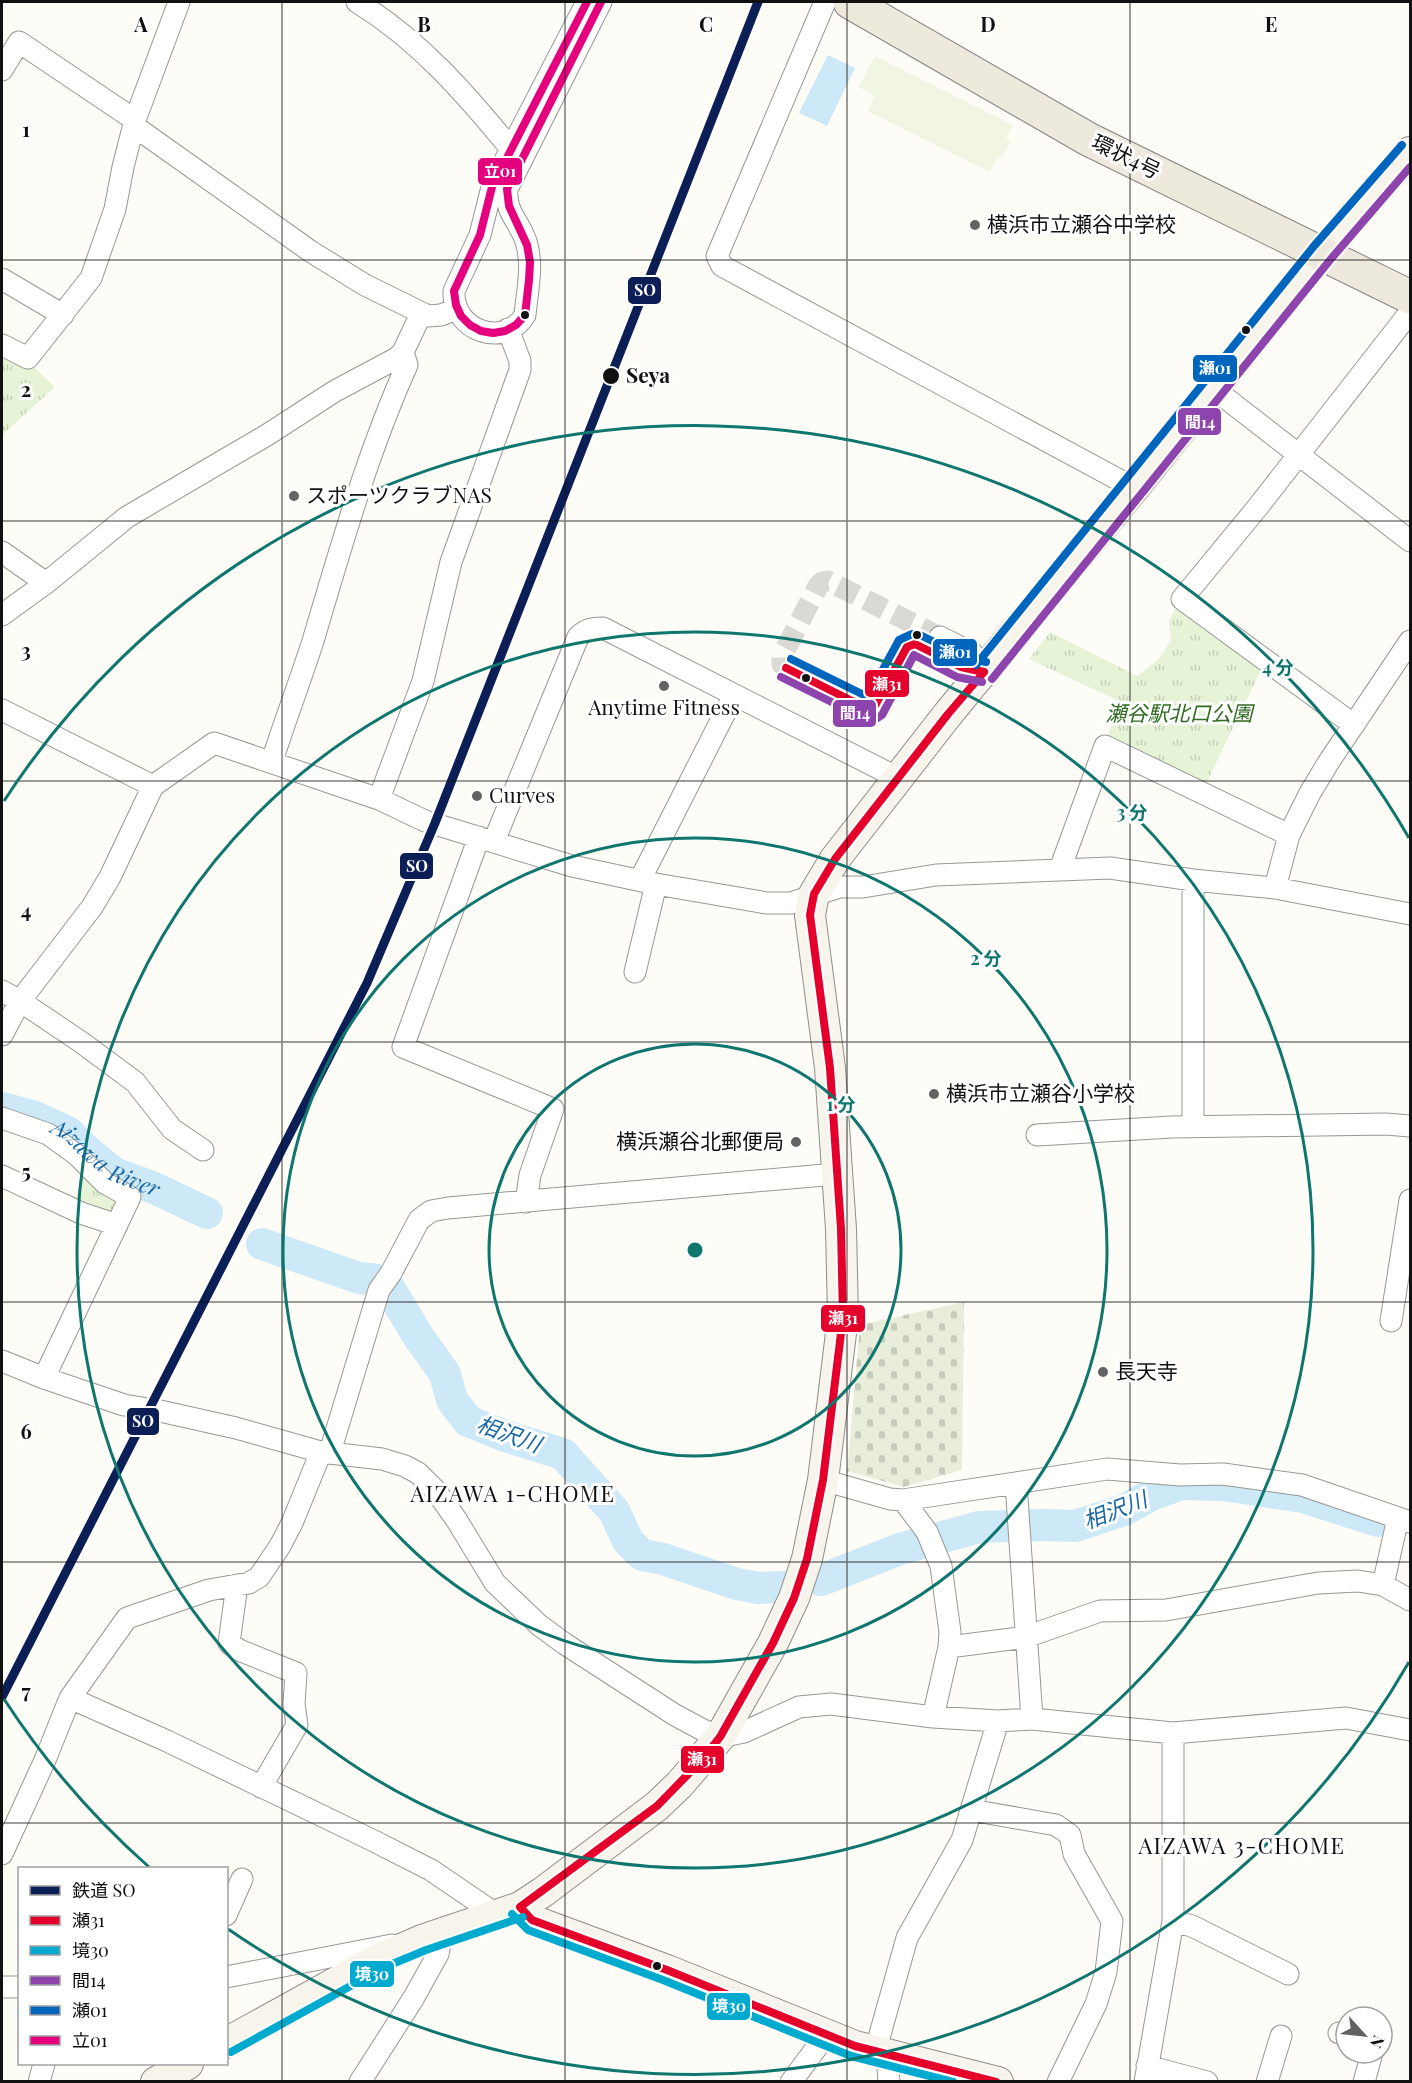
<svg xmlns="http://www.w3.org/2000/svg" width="1412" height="2083" viewBox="0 0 1412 2083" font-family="'Playfair Display','Noto Sans JP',serif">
<defs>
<pattern id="cemetery-stones" width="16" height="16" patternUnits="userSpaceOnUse" patternTransform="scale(1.5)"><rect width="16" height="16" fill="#e9eedb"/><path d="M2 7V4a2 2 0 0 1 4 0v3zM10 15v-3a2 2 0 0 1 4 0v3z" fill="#c7cbbb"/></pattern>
<pattern id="park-tufts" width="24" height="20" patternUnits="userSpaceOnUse" patternTransform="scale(1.5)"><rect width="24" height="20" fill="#e7f3d7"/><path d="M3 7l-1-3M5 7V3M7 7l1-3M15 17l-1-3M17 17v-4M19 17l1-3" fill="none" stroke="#c5cfb8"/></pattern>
</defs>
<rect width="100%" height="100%" fill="#fdfcf7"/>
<path fill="url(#cemetery-stones)" d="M964 1302 962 1470 904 1487 847 1471 860 1325Z"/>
<path fill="url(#park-tufts)" d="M2 349 31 364 55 387 2 435Z
M1179 602 1262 668 1204 788 1105 740 1123 703 1029 659 1050 632 1137 676 1159 659 1171 640 1169 622Z
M87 1170 125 1198 116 1221 73 1204Z"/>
<path fill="#f0f6e1" d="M875 56 1013 125 1006 139 1011 141 1002 158 998 157 990 172 868 111 875 96 859 87Z"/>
<path fill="#cde8f7" d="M828 55 855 68 827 126 799 113Z"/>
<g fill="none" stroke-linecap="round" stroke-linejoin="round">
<g stroke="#cde8f7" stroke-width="32">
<path id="s1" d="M2 1108 35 1117 68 1132 88 1152 114 1173 154 1188 207 1213"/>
<path d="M262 1244 359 1278 377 1280 388 1286 418 1336 445 1374 452 1400 468 1421 505 1436 563 1454 614 1511 628 1541 642 1555 663 1559 737 1584 758 1588 784 1587"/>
<path d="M821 1580 900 1549 979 1527 1045 1525 1075 1526 1124 1510 1151 1495 1182 1484 1223 1485 1303 1497 1378 1521"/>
</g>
<path stroke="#dad9d4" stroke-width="21" stroke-dasharray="21 10" stroke-linecap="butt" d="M932 652 915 644 907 647 873 709H868L786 668 782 664V656L818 586 822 582 828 581 940 637"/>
<defs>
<path id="street" d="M357 2C419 40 465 93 511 149
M587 2 498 174 492 187 480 235 454 291C452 331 505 349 525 315 527 292 533 268 527 245 522 223 505 215 507 189L601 2
M825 2 717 256 722 266 1134 488
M2 70 19 42 135 120
M134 126 310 251 365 285 428 316 441 315 456 309
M2 279 63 315
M508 329 520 361V370L451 562 423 681 379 799 425 821 572 866 656 884 767 903H791L839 887H863L936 875 1110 868 1193 880 1275 888 1410 914
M2 345 28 358 91 278 115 209 123 167 135 120 179 2
M1214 389 1410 541
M2 552 46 583
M2 615 46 583 127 517 267 435 335 391 397 358 403 352 421 314
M940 637 972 653 984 672
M932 652 961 667 984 672
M2 710 153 786 214 743 379 799
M1354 725 1182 599 1257 508 1410 312
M272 761C285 721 300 681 313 641 341 547 367 454 407 365L403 352
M479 837 403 1047 553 1109 530 1175 526 1202
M494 841 578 637C586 629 592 628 603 628L898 778
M1060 869 1105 746 1289 835
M640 880 734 695
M1275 888 1289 835 1310 793 1328 763 1410 641
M635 972 656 884
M2 991 20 1001 81 1042 135 1082 172 1129 203 1150
M2 1035 20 1001 92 907 110 877 153 786
M2 1118 48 1134 77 1155 105 1183 130 1197 44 1378
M1193 1126V880
M1037 1135 1172 1127 1386 1124 1410 1126
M2 1176 81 1213 117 1225
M1391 1321 1410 1200
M2 1361 44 1378 124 1405 160 1411 236 1428 321 1452 382 1459 405 1466 418 1473 436 1491 456 1519 495 1583 539 1625 565 1644 675 1715 703 1730 720 1737 744 1732 799 1707 831 1704 933 1717 998 1721 1032 1719 1173 1733 1346 1718 1410 1730
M330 1452 379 1290 391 1273 419 1220 431 1211 448 1208 836 1174
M823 1480 890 1499 903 1500 1107 1469 1180 1475 1223 1474 1302 1485 1410 1522
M1016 1483 1032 1719
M903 1500 927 1532 941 1566 950 1632 949 1647 933 1717
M237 1585 229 1643 239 1650 296 1673 294 1704 297 1725 261 1787
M1383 1585 1398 1518
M949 1647 1026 1637 1100 1611 1166 1610 1318 1583 1358 1581 1383 1585 1410 1600
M70 1698 167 1741 372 1840 431 1870 497 1915
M971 1810 1056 1825 1070 1835 1074 1854 1112 1921 1106 1972 1096 2004 1058 2082
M2 1854 45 1760 70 1698 127 1618 209 1590 249 1583 259 1577 280 1546 292 1523 321 1452
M226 1915 242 1879
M1173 1921 1192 1926 1288 1974
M226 1977 392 1945
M2 1987H20
M1339 2033 1346 2035
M875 2052 907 1938 962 1840 998 1721
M887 2055 889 2082
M1147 2066 1207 2082
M39 2082 44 2064
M360 2082 413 1999 438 1954 442 1932
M791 2082 826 2035
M1145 2082 1173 1921V1733
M1267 2082 1281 2036
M1364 2082 1372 2053"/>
<path id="secondary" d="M520 1907 532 1920 667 1970 855 2046 998 2082
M226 2043 380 1958 422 1940 520 1907 543 1892 657 1806 680 1784 720 1737 773 1643 794 1598 807 1559 823 1480 843 1317 841 1229 830 1068 810 915 814 894 835 859 948 714 1134 488 1322 253 1410 152
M156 2082 188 2064"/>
<path id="primary" d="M850 2 1088 139 1410 297"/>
</defs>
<use href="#street" stroke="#979795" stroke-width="23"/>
<use href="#secondary" stroke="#8e8d8b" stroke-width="32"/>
<use href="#primary" stroke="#858482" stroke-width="35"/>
<use href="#street" stroke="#fffffe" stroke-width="21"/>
<use href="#secondary" stroke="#f6f4eb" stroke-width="30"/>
<use href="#primary" stroke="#ede9dc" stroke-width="33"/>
<defs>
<path id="bus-1" d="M786 668 868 709H873L907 647 915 644 961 667 984 672
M520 1907 657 1806 701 1761 720 1737 773 1643 794 1598 807 1559 823 1480 843 1317 841 1229 830 1068 810 915 814 894 835 859 948 714 984 672
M520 1907 532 1920 667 1970 855 2046 996 2082"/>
<path id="bus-2" d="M512 1914 528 1930 663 1980 851 2056 953 2082
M231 2052 385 1967 426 1950 523 1917"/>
<path id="bus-3" d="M781 677 868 720 876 719 882 715 914 655 957 677 982 682
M992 679 1330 260 1410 167"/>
<path id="bus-4" d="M791 659 868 697 899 640 912 634 920 635 965 657 986 662
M976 665 1314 246 1402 145"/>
<path id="bus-5" d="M587 2 492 187 480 235 454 291 456 305 461 316 470 325 481 331 493 333 505 331 516 325 525 315 529 280 530 262 527 245 509 206 507 189 601 2"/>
</defs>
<use href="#bus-1" stroke="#fff" stroke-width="12"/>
<use href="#bus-2" stroke="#fff" stroke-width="12"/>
<use href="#bus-3" stroke="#fff" stroke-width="12"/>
<use href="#bus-4" stroke="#fff" stroke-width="12"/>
<use href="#bus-5" stroke="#fff" stroke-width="12"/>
<use href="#bus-1" stroke="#e4002b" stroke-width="8"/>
<use href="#bus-2" stroke="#00a9ce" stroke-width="8"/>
<use href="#bus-3" stroke="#8e44ad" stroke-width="8"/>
<use href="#bus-4" stroke="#0065bd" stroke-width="8"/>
<use href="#bus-5" stroke="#e5007d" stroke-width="8"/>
<defs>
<path id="rail-1" d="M2 1697 367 983 435 823 758 2"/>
</defs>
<use href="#rail-1" stroke="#fff" stroke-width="14"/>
<use href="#rail-1" stroke="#0c1e56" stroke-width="9"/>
</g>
<path fill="none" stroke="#111" stroke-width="1.5" stroke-opacity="0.55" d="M282 2V2082M565 2V2082M847 2V2082M1130 2V2082M2 260H1410M2 521H1410M2 781H1410M2 1042H1410M2 1302H1410M2 1562H1410M2 1823H1410"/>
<g fill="none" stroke="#0f766e" stroke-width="3">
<circle cx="695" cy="1250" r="206"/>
<circle cx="695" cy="1250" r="412"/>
<circle cx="695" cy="1250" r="618"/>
<path d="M1409 1662A824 824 0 0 1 228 1929M149 1867A824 824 0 0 1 4 1699M4 801A824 824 0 0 1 1409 838"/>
</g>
<g fill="#646362" stroke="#fff" stroke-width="2">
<circle cx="975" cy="225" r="6"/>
<circle cx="294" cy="496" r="6"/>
<circle cx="664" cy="686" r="6"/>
<circle cx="477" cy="796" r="6"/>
<circle cx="934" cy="1094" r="6"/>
<circle cx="796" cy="1142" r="6"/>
<circle cx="1103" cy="1372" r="6"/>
</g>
<g fill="#111" stroke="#fff" stroke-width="2">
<circle cx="525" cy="315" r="5"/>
<circle cx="1246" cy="330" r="5"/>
<circle cx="611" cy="376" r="9"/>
<circle cx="917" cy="635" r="5"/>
<circle cx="806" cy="678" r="5"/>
<circle cx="657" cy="1966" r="5"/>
</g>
<g text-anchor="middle" stroke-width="6" stroke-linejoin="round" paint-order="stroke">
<g font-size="21" fill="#111" stroke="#fff">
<text transform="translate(1126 157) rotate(26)" y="7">環状4号</text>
</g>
<g font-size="21" fill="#111" stroke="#fff" text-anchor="start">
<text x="987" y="232">横浜市立瀬谷中学校</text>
<text x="306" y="503">スポーツクラブNAS</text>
<text x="664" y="715" text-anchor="middle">Anytime Fitness</text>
<text x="489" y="803">Curves</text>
<text x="946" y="1101">横浜市立瀬谷小学校</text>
<text x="784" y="1149" text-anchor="end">横浜瀬谷北郵便局</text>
<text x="1115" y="1379">長天寺</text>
</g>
<g font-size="21" font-weight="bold" fill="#111" stroke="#fff" text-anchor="start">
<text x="626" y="383">Seya</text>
</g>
<g font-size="21" font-style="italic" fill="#2f6b1f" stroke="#fff">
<text x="1179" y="721">瀬谷駅北口公園</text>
</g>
<g font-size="22" font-style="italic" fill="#1768a6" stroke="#fff">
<text dy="8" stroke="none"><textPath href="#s1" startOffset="117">Aizawa River</textPath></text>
<text transform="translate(509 1434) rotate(20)" y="8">相沢川</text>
<text transform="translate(1115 1510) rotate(-21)" y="8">相沢川</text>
</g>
<g font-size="22" letter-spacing="1.5" fill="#111" stroke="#fff">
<text x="513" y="1502">AIZAWA 1-CHOME</text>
<text x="1242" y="1854">AIZAWA 3-CHOME</text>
</g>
</g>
<g font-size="20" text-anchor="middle" font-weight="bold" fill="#111" stroke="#fff" stroke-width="6" stroke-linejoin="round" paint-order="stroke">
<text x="141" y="32">A</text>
<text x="424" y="32">B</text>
<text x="706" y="32">C</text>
<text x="988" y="32">D</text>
<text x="1271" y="32">E</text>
<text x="26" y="137">1</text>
<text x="26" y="397">2</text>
<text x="26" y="658">3</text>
<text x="26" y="918">4</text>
<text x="26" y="1179">5</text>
<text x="26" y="1439">6</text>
<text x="26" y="1699">7</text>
</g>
<circle cx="695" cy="1250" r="9" fill="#0f766e" stroke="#fff" stroke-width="3"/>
<g font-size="18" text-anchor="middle" font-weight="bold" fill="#0f766e" stroke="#fff" stroke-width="6" stroke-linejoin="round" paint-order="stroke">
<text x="1278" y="674">4 分</text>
<text x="1132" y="819">3 分</text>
<text x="986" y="965">2 分</text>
<text x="841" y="1111">1 分</text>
</g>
<g stroke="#fff" stroke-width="2">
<rect x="477" y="157" width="46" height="29" rx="6" fill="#e5007d"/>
<rect x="627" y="276" width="35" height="29" rx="6" fill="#0c1e56"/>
<rect x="1192" y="354" width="46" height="29" rx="6" fill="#0065bd"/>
<rect x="1177" y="407" width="45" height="29" rx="6" fill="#8e44ad"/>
<rect x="932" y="638" width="46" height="29" rx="6" fill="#0065bd"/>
<rect x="864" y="669" width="46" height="29" rx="6" fill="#e4002b"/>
<rect x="832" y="699" width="45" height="29" rx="6" fill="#8e44ad"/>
<rect x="399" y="852" width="35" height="28" rx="6" fill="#0c1e56"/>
<rect x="820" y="1304" width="46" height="29" rx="6" fill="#e4002b"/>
<rect x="126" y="1407" width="34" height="29" rx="6" fill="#0c1e56"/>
<rect x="680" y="1745" width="45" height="29" rx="6" fill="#e4002b"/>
<rect x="349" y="1960" width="46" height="28" rx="6" fill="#00a9ce"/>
<rect x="706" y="1992" width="45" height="29" rx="6" fill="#00a9ce"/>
</g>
<g font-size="16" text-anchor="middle" font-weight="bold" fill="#fff">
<text x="500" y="177">立01</text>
<text x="645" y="296">SO</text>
<text x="1215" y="374">瀬01</text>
<text x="1200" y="428">間14</text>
<text x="955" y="658">瀬01</text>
<text x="887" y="690">瀬31</text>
<text x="855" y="719">間14</text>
<text x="417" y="872">SO</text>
<text x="843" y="1324">瀬31</text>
<text x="143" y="1427">SO</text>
<text x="702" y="1765">瀬31</text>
<text x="372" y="1980">境30</text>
<text x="729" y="2012">境30</text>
</g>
<rect width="1412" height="2083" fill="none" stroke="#111111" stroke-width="6"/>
<rect x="18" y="1867" width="210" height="198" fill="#ffffff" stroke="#a0a0a0" stroke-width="1.5"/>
<rect x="30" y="1886" width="30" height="9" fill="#0c1e56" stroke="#a0a0a0" stroke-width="1.5"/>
<text x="72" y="1897" font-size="18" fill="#111111">鉄道 SO</text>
<rect x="30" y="1916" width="30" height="9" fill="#e4002b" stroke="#a0a0a0" stroke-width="1.5"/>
<text x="72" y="1927" font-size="18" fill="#111111">瀬31</text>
<rect x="30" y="1946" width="30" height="9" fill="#00a9ce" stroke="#a0a0a0" stroke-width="1.5"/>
<text x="72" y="1957" font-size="18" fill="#111111">境30</text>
<rect x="30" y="1976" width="30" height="9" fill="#8e44ad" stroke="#a0a0a0" stroke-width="1.5"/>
<text x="72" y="1987" font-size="18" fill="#111111">間14</text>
<rect x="30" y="2006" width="30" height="9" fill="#0065bd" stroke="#a0a0a0" stroke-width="1.5"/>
<text x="72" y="2017" font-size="18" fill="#111111">瀬01</text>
<rect x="30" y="2036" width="30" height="9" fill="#e5007d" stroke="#a0a0a0" stroke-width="1.5"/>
<text x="72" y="2047" font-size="18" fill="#111111">立01</text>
<g transform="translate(1364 2035) rotate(117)"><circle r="28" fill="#ffffff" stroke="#a0a0a0" stroke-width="1.5"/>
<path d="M0-4.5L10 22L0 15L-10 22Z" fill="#646362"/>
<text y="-9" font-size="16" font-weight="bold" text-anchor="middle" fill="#111111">N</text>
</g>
</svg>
